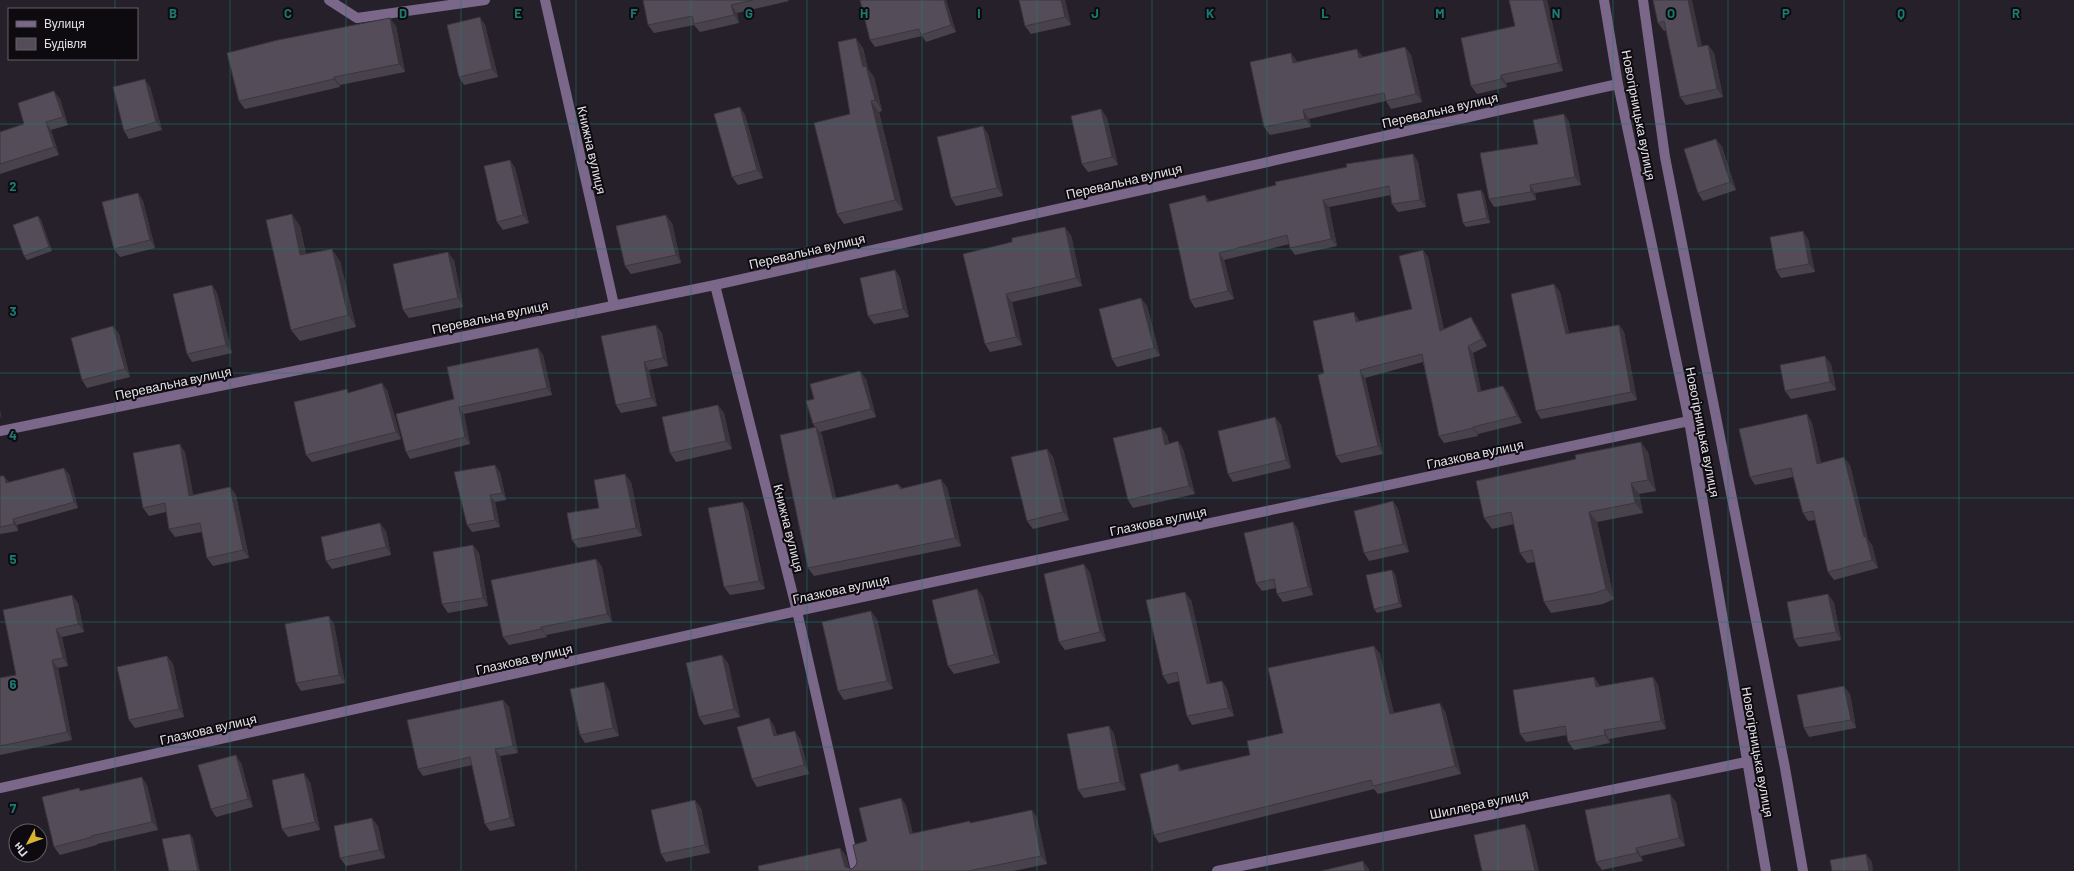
<svg xmlns="http://www.w3.org/2000/svg" width="2074" height="871" viewBox="0 0 2074 871" font-family="Barlow,sans-serif">
<rect width="100%" height="100%" fill="#26202b"/>
<g fill="none" stroke-linecap="round" stroke-linejoin="round">
<path stroke="#7a6789" stroke-width="10" d="M329 0 357 18 485 0
M545 0 614 305
M1604 0 1618 84 1689 421 1766 871
M1643 0 1665 157 1785 768 1803 871
M715 285 797 611 856 871
M0 431 715 285 1618 84
M0 788 797 611 1689 421
M1217 871 1746 762"/>
</g>
<path fill="#48424d" d="M643 0H788L789 1 737 13 739 23 700 32 694 25 654 33 648 25Z
M946 0 956 32 926 42 922 36 875 47 870 40Z
M1019 0H1065L1071 25 1031 34 1025 26Z
M1509 0H1547L1563 71 1506 83 1507 87 1477 94 1471 86 1515 26Z
M1653 0 1702 46 1708 45 1714 53 1723 97 1686 105 1680 97 1666 30 1664 31 1658 23Z
M480 17 485 25 498 77 464 85 459 77Z
M396 26 405 72 340 85V87L245 109 239 101Z
M1405 47 1411 55 1422 102 1391 109 1386 101 1309 119 1311 127 1270 135 1264 127 1297 61V62L1363 57Z
M863 48 868 69 874 77 882 111 879 112 903 210 844 224 837 214 850 114Z
M150 87 162 130 129 139 124 131Z
M60 99 68 125 51 130 59 155 0 174V132L24 124Z
M740 107 745 115 763 178 738 185 732 177Z
M1101 109 1107 118 1118 165 1088 172 1082 164Z
M1564 114 1569 122 1581 185 1535 193 1536 200 1494 207 1489 199Z
M988 134 1003 196 956 206 951 198Z
M1716 139 1722 147 1736 190 1703 201 1698 193Z
M1413 154 1418 162 1426 207 1398 212 1392 204 1391 195 1329 207 1337 246 1295 255 1290 248 1289 244 1224 260 1234 299 1195 308 1190 300 1210 202Z
M510 160 515 168 529 223 503 230 497 222Z
M1481 190 1484 194 1490 223 1466 227 1463 223Z
M138 193 143 201 155 248 120 257 114 249Z
M38 216 41 220 52 251 27 260 24 256Z
M672 223 681 263 631 274 625 266Z
M300 226 306 254 340 261 356 327 300 341 291 330Z
M1071 235 1082 286 1012 302 1022 345 990 352 985 344 1012 242Z
M1808 239 1815 272 1781 278 1776 270Z
M1423 250 1428 257 1444 330 1476 325 1487 346 1473 353 1481 391 1503 386 1508 393 1522 423 1478 434V436L1444 443 1439 436 1423 362 1365 378 1383 454 1341 463 1336 456 1324 373 1359 320V321L1412 309Z
M454 260 463 307 409 318 403 310Z
M895 270 900 278 909 317 874 324 868 316Z
M1554 284 1560 292 1569 333 1619 325 1624 332 1637 400 1541 419 1536 411Z
M212 285 217 293 232 353 192 362 187 354Z
M1141 298 1147 306 1160 356 1117 367 1112 359Z
M113 326 119 334 130 377 87 388 82 380Z
M662 333 668 366 649 370 657 406 621 413 616 405Z
M538 348 543 355 552 395 464 414 470 444 410 459 406 452 454 399Z
M1831 364 1836 390 1791 399 1785 391Z
M866 379 876 417 820 432 822 435 836 498 898 484 902 488 947 487 961 546 814 576 808 568 815 427 813 424 814 399Z
M387 390 401 439 312 462 306 455 349 393Z
M724 413 732 449 676 462 670 453Z
M1275 417 1281 425 1291 468 1233 482 1228 474Z
M1812 423 1821 463 1850 465 1868 540 1872 545 1878 568 1834 580 1828 572 1815 520 1808 521 1803 513 1793 477 1755 485 1750 477Z
M1161 427 1167 435 1169 444 1178 441 1183 449 1195 494 1133 508 1128 500Z
M1047 449 1053 457 1069 520 1033 529 1027 521Z
M185 452 193 495 230 487 236 495 249 558 213 566 207 558 202 532 175 537 169 529 166 512 149 516 143 508Z
M1648 452 1656 491 1639 494 1643 513 1597 522 1614 599 1603 604 1551 613 1544 602 1535 562 1527 563 1520 553 1514 524 1492 529 1484 518 1576 459Z
M500 472 506 500 495 502 500 527 472 532 467 525Z
M69 474 78 508 17 525 18 531 0 534V476L9 482Z
M631 482 642 536 578 548 572 540 599 508Z
M1393 501 1398 509 1409 552 1369 561 1364 553Z
M748 510 765 589 730 595 724 587Z
M1293 522 1298 530 1313 595 1283 602 1277 594 1276 588 1262 591 1256 583Z
M386 531 391 555 332 569 326 561Z
M473 545 479 553 488 606 448 613 442 604Z
M596 559 602 567 612 622 546 635 547 637 509 645 503 637Z
M1084 564 1090 573 1106 641 1065 650 1059 642Z
M1395 574 1402 607 1377 613 1374 609Z
M977 589 983 597 1000 663 954 674 948 666Z
M1828 594 1834 603 1841 640 1799 647 1794 639Z
M72 595 78 603 84 632 62 637 68 666 58 668 72 740 0 755V678L16 675Z
M1191 600 1210 683 1222 681 1227 689 1234 716 1192 725 1187 716 1179 681 1168 684 1163 676Z
M877 619 893 689 844 700 838 691Z
M334 624 345 683 301 691 296 683Z
M1374 646 1380 654 1394 714 1445 711 1461 774 1378 794 1374 789 1159 843 1154 835 1178 764 1182 771 1250 755 1283 733Z
M167 656 173 664 184 717 135 728 129 720Z
M728 663 740 717 704 725 699 717Z
M1594 677 1600 686 1653 677 1658 685 1666 729 1609 739 1610 743 1574 750 1568 742 1567 735 1526 742 1520 734Z
M609 690 619 736 585 743 580 735Z
M1850 694 1856 728 1809 737 1804 728Z
M503 700 509 707 518 753 500 756 515 826 490 831 485 824 472 765 423 776 418 769Z
M769 718 774 726 777 735 800 739 809 774 757 787 752 779Z
M1109 726 1114 734 1126 790 1084 798 1078 790Z
M241 763 253 807 216 817 211 809Z
M310 782 320 830 288 837 282 829Z
M147 785 158 830 97 844V845L60 855 54 847 79 788 81 791Z
M901 798 906 806 913 834 972 823 1032 810 1037 818 1047 864 1013 871H759L840 848 846 856 849 868 852 869 856 865 867 841Z
M1676 802 1685 846 1641 856 1643 861 1602 870 1596 862Z
M701 808 710 853 666 862 661 854Z
M378 826 385 858 346 866 340 858Z"/>
<path fill="#3b363e" d="M944 0H946L956 32 951 25Z
M1061 0H1065L1071 25 1065 17Z
M1543 0H1547L1563 71 1558 63Z
M1688 0H1692L1704 55 1698 47Z
M731 5 737 13 739 23 734 15Z
M480 17 485 25 498 77 492 69Z
M390 18 396 26 405 72 399 64Z
M856 38 863 48 868 69 874 77 882 111 875 100 863 67Z
M1708 45 1714 53 1723 97 1717 89Z
M1405 47 1411 55 1422 102 1416 94Z
M1357 49 1363 57 1359 58Z
M1291 53 1297 61 1299 71 1293 63Z
M1501 75 1506 83 1507 87 1501 79Z
M334 77 340 85V87L334 79Z
M145 79 150 87 162 130 156 122Z
M54 91 60 99 68 125 63 117Z
M871 101 879 112 903 210 895 200Z
M740 107 745 115 763 178 757 170Z
M1101 109 1107 118 1118 165 1112 157Z
M1303 110 1309 119 1311 127 1305 119Z
M1564 114 1569 122 1581 185 1575 177Z
M46 122 51 130 59 155 54 147Z
M983 126 988 134 1003 196 997 188Z
M1716 139 1722 147 1736 190 1730 182Z
M1413 154 1418 162 1426 207 1420 200Z
M510 160 515 168 529 223 523 215Z
M1530 185 1535 193 1536 200 1531 192Z
M1481 190 1484 194 1490 223 1487 218Z
M138 193 143 201 155 248 150 240Z
M1205 195 1211 203 1207 202Z
M1323 200 1329 207 1337 246 1331 239Z
M292 214 300 226 308 267 300 255Z
M666 215 672 223 681 263 676 255Z
M38 216 41 220 52 251 49 247Z
M1065 227 1071 235 1082 286 1076 278Z
M1803 231 1808 239 1815 272 1809 264Z
M332 249 340 261 356 327 348 315Z
M1423 250 1428 257 1445 338 1440 331Z
M448 252 454 260 463 307 458 298Z
M1219 253 1224 260 1234 299 1228 291Z
M895 270 900 278 909 317 903 309Z
M1554 284 1560 292 1571 342 1566 334Z
M212 285 217 293 232 353 226 345Z
M1006 294 1012 302 1022 345 1016 337Z
M1141 298 1147 306 1160 356 1154 348Z
M1354 312 1359 320 1361 329 1356 322Z
M1471 317 1476 325 1487 346 1482 339Z
M656 325 662 333 668 366 663 358Z
M1619 325 1624 332 1637 400 1631 392Z
M113 326 119 334 130 377 125 369Z
M1468 346 1473 353 1483 399 1478 392Z
M538 348 543 355 552 395 547 388Z
M1825 356 1831 364 1836 390 1830 382Z
M644 362 649 370 657 406 651 398Z
M1360 370 1365 378 1383 454 1378 446Z
M860 371 866 379 876 417 871 409Z
M382 383 387 390 401 439 396 432Z
M1503 386 1508 393 1522 423 1517 416Z
M718 405 724 413 732 449 726 441Z
M459 407 464 414 470 444 465 437Z
M0 410 2 419 0 416Z
M1807 414 1812 423 1823 472 1817 464Z
M1275 417 1281 425 1291 468 1286 460Z
M816 427 822 435 838 507 833 499Z
M1161 427 1167 435 1171 453 1165 445Z
M1473 427 1478 434V436L1473 428Z
M1178 441 1183 449 1195 494 1189 486Z
M1641 442 1648 452 1656 491 1648 480Z
M180 444 185 452 195 504 189 496Z
M1047 449 1053 457 1069 520 1063 512Z
M1844 457 1850 465 1868 540 1872 545 1878 568 1872 560 1864 537Z
M495 465 500 472 506 500 502 493Z
M64 468 69 474 78 508 74 502Z
M625 474 631 482 642 536 636 528Z
M4 476 9 482 10 490 6 483Z
M941 479 947 487 961 546 955 538Z
M1631 483 1639 494 1643 513 1635 503Z
M230 487 236 495 249 558 243 550Z
M490 495 495 502 500 527 495 520Z
M1393 501 1398 509 1409 552 1403 544Z
M743 502 748 510 765 589 759 581Z
M1589 512 1597 522 1614 599 1606 589Z
M13 519 17 525 18 531 14 524Z
M1293 522 1298 530 1313 595 1308 587Z
M380 523 386 531 391 555 386 547Z
M473 545 479 553 488 606 483 598Z
M596 559 602 567 612 622 607 614Z
M1084 564 1090 573 1106 641 1100 632Z
M1392 570 1395 574 1402 607 1399 603Z
M977 589 983 597 1000 663 994 655Z
M1185 592 1191 600 1212 692 1207 684Z
M1828 594 1834 603 1841 640 1836 632Z
M72 595 78 603 84 632 78 624Z
M871 611 877 619 893 689 887 681Z
M329 616 334 624 345 683 339 675Z
M541 627 546 635 547 637 541 629Z
M56 629 62 637 68 666 63 658Z
M1374 646 1380 654 1396 723 1390 714Z
M722 655 728 663 740 717 734 709Z
M167 656 173 664 184 717 179 709Z
M52 660 58 668 72 740 67 732Z
M1594 677 1600 686 1602 695 1596 687Z
M1653 677 1658 685 1666 729 1661 721Z
M1222 681 1227 689 1234 716 1228 708Z
M604 682 609 690 619 736 613 728Z
M1844 686 1850 694 1856 728 1851 720Z
M503 700 509 707 518 753 513 746Z
M1440 703 1445 711 1461 774 1455 766Z
M769 718 774 726 779 744 774 736Z
M1109 726 1114 734 1126 790 1120 782Z
M1604 730 1609 739 1610 743 1605 735Z
M795 731 800 739 809 774 804 765Z
M495 749 500 756 515 826 510 818Z
M236 755 241 763 253 807 248 799Z
M1178 764 1183 772 1179 771Z
M304 773 310 782 320 830 315 822Z
M142 777 147 785 158 830 152 822Z
M1670 794 1676 802 1685 846 1679 838Z
M901 798 906 806 915 843 910 834Z
M695 800 701 808 710 853 705 845Z
M1032 810 1037 818 1047 864 1041 856Z
M372 818 378 826 385 858 379 850Z
M1525 824 1530 832 1539 871H1535Z
M190 834 193 838 200 871H198Z
M840 848 846 856 850 871 845 867Z
M1636 848 1641 856 1643 861 1637 853Z
M1866 854 1872 862 1873 871H1869Z
M1363 861 1369 869V871H1365Z"/>
<path fill="#544d59" stroke="#3b363e" d="M643 0H753L731 5 734 15 694 24 692 16 648 25Z
M860 0H944L951 25 921 35 919 29 870 40Z
M1019 0H1061L1065 17 1025 26Z
M1509 0H1543L1558 63 1501 75V79L1471 86 1461 38 1515 26Z
M1653 0H1688L1698 47 1708 45 1717 89 1680 97 1664 21 1658 23Z
M480 17 492 69 459 77 447 25Z
M390 18 399 64 334 77V79L239 101 227 53 278 40Z
M856 38 863 67 866 66 875 100 871 101 895 200 837 214 814 123 850 114 838 42Z
M1405 47 1416 94 1386 101 1384 93 1303 110 1305 119 1264 127 1250 62 1291 53 1293 63 1357 49 1359 58Z
M145 79 156 122 124 131 113 87Z
M54 91 63 117 46 122 54 147 0 164V132L24 124 18 103Z
M740 107 757 170 732 177 714 114Z
M1101 109 1112 157 1082 164 1071 116Z
M1564 114 1575 177 1530 185 1531 192 1489 199 1480 153 1538 144 1533 120Z
M983 126 997 188 951 198 937 137Z
M1716 139 1730 182 1698 193 1684 149Z
M1413 154 1420 200 1392 204 1389 186 1323 200 1331 239 1290 248 1287 235 1219 253 1228 291 1190 300 1169 204 1205 195 1207 202 1276 185 1275 182 1347 167 1346 164Z
M510 160 523 215 497 222 484 166Z
M1481 190 1487 218 1463 223 1457 194Z
M138 193 150 240 114 249 102 202Z
M292 214 300 255 332 249 348 315 291 330 266 220Z
M666 215 676 255 625 266 616 226Z
M38 216 49 247 24 256 13 225Z
M1065 227 1076 278 1006 294 1016 337 985 344 963 254 1012 242V238Z
M1803 231 1809 264 1776 270 1770 237Z
M1423 250 1440 331 1471 317 1482 339 1468 346 1478 392 1503 386 1517 416 1473 427V428L1439 436 1422 354 1360 370 1378 446 1336 456 1318 375 1324 373 1313 321 1354 312 1356 322 1412 309 1399 256Z
M448 252 458 298 403 310 393 264Z
M895 270 903 309 868 316 860 278Z
M1554 284 1566 334 1619 325 1631 392 1536 411 1511 294Z
M212 285 226 345 187 354 173 294Z
M1141 298 1154 348 1112 359 1099 309Z
M656 325 663 358 644 362 651 398 616 405 601 336Z
M113 326 125 369 82 380 71 338Z
M538 348 547 388 459 407 465 437 406 452 396 414 454 399 447 367Z
M1825 356 1830 382 1785 391 1780 365Z
M860 371 871 409 813 424 806 401 814 399 810 384Z
M382 383 396 432 306 455 294 402 347 389 348 393Z
M718 405 726 441 670 453 662 417Z
M1807 414 1817 464 1844 457 1864 537H1866L1872 560 1828 572 1813 511 1803 513 1791 468 1750 477 1739 429Z
M1275 417 1286 460 1228 474 1218 431Z
M816 427 833 499 898 484 900 489 941 479 955 538 808 568 780 435Z
M1161 427 1165 445 1178 441 1189 486 1128 500 1113 438Z
M1641 442 1648 480 1631 483 1635 503 1589 512 1606 589 1595 593 1544 602 1532 550 1520 553 1511 512 1484 518 1476 481 1576 459 1575 455Z
M180 444 189 496 230 487 243 550 207 558 200 523 169 529 165 503 143 508 133 453Z
M1047 449 1063 512 1027 521 1011 457Z
M495 465 502 493 490 495 495 520 467 525 454 472Z
M64 468 74 502 13 519 14 524 0 527V476H4L6 483Z
M625 474 636 528 572 540 567 513 599 508 594 480Z
M1393 501 1403 544 1364 553 1354 511Z
M743 502 759 581 724 587 708 508Z
M1293 522 1308 587 1277 594 1274 579 1256 583 1244 533Z
M380 523 386 547 326 561 321 537Z
M473 545 483 598 442 604 433 552Z
M596 559 607 614 541 627V629L503 637 491 580Z
M1084 564 1100 632 1059 642 1044 574Z
M1392 570 1399 603 1374 609 1366 575Z
M977 589 994 655 948 666 932 600Z
M1185 592 1207 684 1222 681 1228 708 1187 716 1177 672 1163 676 1146 600Z
M1828 594 1836 632 1794 639 1787 602Z
M72 595 78 624 56 629 63 658 52 660 67 732 0 746V678L16 675 3 610Z
M871 611 887 681 838 691 822 622Z
M329 616 339 675 296 683 285 624Z
M1374 646 1390 714 1440 703 1455 766 1373 786 1371 780 1154 835 1140 774 1178 764 1179 771 1250 755 1247 741 1283 733 1268 668Z
M722 655 734 709 699 717 686 663Z
M167 656 179 709 129 720 117 667Z
M1594 677 1596 687 1653 677 1661 721 1604 730 1605 735 1568 742 1565 726 1520 734 1513 690Z
M604 682 613 728 580 735 570 689Z
M1844 686 1851 720 1804 728 1797 695Z
M503 700 513 746 495 749 510 818 485 824 470 757 418 769 407 720Z
M769 718 774 736 795 731 804 765 752 779 737 727Z
M1109 726 1120 782 1078 790 1067 734Z
M236 755 248 799 211 809 198 765Z
M304 773 315 822 282 829 272 780Z
M142 777 152 822 91 836 92 837 54 847 42 797 79 788 80 791Z
M1670 794 1679 838 1636 848 1637 853 1596 862 1585 810Z
M901 798 910 834 970 821V823L1032 810 1041 856 968 871H759L758 866 840 848 845 867 852 869 856 865 857 862 853 845 867 841 859 808Z
M695 800 705 845 661 854 651 810Z
M372 818 379 850 340 858 334 826Z
M1525 824 1535 871H1482L1474 835Z
M190 834 198 871H169L162 839Z
M1866 854 1869 871H1832L1830 860Z
M1363 861 1365 871H1321Z"/>
<path fill="none" stroke="#1a7b74" stroke-width="1" stroke-opacity="0.55" d="M115 0V9M230 0V871M346 0V871M461 0V871M576 0V871M691 0V871M807 0V871M922 0V871M1037 0V871M1152 0V871M1267 0V871M1383 0V871M1498 0V871M1613 0V871M1728 0V871M1844 0V871M1959 0V871M115 59V871M0 124H2074M0 249H2074M0 373H2074M0 498H2074M0 622H2074M0 747H2074"/>
<g text-anchor="middle" stroke-width="4" stroke-linejoin="round" paint-order="stroke">
<g font-size="13" fill="#e5e0e8" stroke="#0d0b0f">
<text transform="translate(1440 110) rotate(-13)" y="5">Перевальна вулиця</text>
<text transform="translate(1639 115) rotate(79)" y="5">Новогірницька вулиця</text>
<text transform="translate(592 150) rotate(77)" y="5">Книжна вулиця</text>
<text transform="translate(1124 181) rotate(-13)" y="5">Перевальна вулиця</text>
<text transform="translate(807 251) rotate(-13)" y="5">Перевальна вулиця</text>
<text transform="translate(490 317) rotate(-12)" y="5">Перевальна вулиця</text>
<text transform="translate(173 383) rotate(-12)" y="5">Перевальна вулиця</text>
<text transform="translate(1703 432) rotate(79)" y="5">Новогірницька вулиця</text>
<text transform="translate(1475 454) rotate(-12)" y="5">Глазкова вулиця</text>
<text transform="translate(1158 521) rotate(-12)" y="5">Глазкова вулиця</text>
<text transform="translate(789 528) rotate(76)" y="5">Книжна вулиця</text>
<text transform="translate(841 589) rotate(-12)" y="5">Глазкова вулиця</text>
<text transform="translate(524 659) rotate(-13)" y="5">Глазкова вулиця</text>
<text transform="translate(208 729) rotate(-13)" y="5">Глазкова вулиця</text>
<text transform="translate(1758 752) rotate(80)" y="5">Новогірницька вулиця</text>
<text transform="translate(1479 804) rotate(-12)" y="5">Шиллера вулиця</text>
</g>
</g>
<g font-size="13" text-anchor="middle" font-weight="bold" fill="#1a7b74" stroke="#0d0b0f" stroke-width="4" stroke-linejoin="round" paint-order="stroke">
<text x="173" y="18">B</text>
<text x="288" y="18">C</text>
<text x="403" y="18">D</text>
<text x="518" y="18">E</text>
<text x="634" y="18">F</text>
<text x="749" y="18">G</text>
<text x="864" y="18">H</text>
<text x="979" y="18">I</text>
<text x="1095" y="18">J</text>
<text x="1210" y="18">K</text>
<text x="1325" y="18">L</text>
<text x="1440" y="18">M</text>
<text x="1556" y="18">N</text>
<text x="1671" y="18">O</text>
<text x="1786" y="18">P</text>
<text x="1901" y="18">Q</text>
<text x="2016" y="18">R</text>
<text x="13" y="191">2</text>
<text x="13" y="316">3</text>
<text x="13" y="440">4</text>
<text x="13" y="564">5</text>
<text x="13" y="689">6</text>
<text x="13" y="813">7</text>
</g>
<rect x="8" y="8" width="130" height="52" fill="#0d0b0f" stroke="#636066"/>
<rect x="16" y="21" width="20" height="6" fill="#7a6789" stroke="#636066"/>
<text x="44" y="28" font-size="12" fill="#e5e0e8">Вулиця</text>
<rect x="16" y="38" width="20" height="12" fill="#544d59" stroke="#636066"/>
<text x="44" y="48" font-size="12" fill="#e5e0e8">Будівля</text>
<g transform="translate(28 843) rotate(229)"><circle r="19" fill="#0d0b0f" stroke="#636066"/>
<path d="M0-3L7 15L0 10L-7 15Z" fill="#dab334"/>
<text y="-6" font-size="11" font-weight="bold" text-anchor="middle" fill="#e5e0e8">Пн</text>
</g>
</svg>
